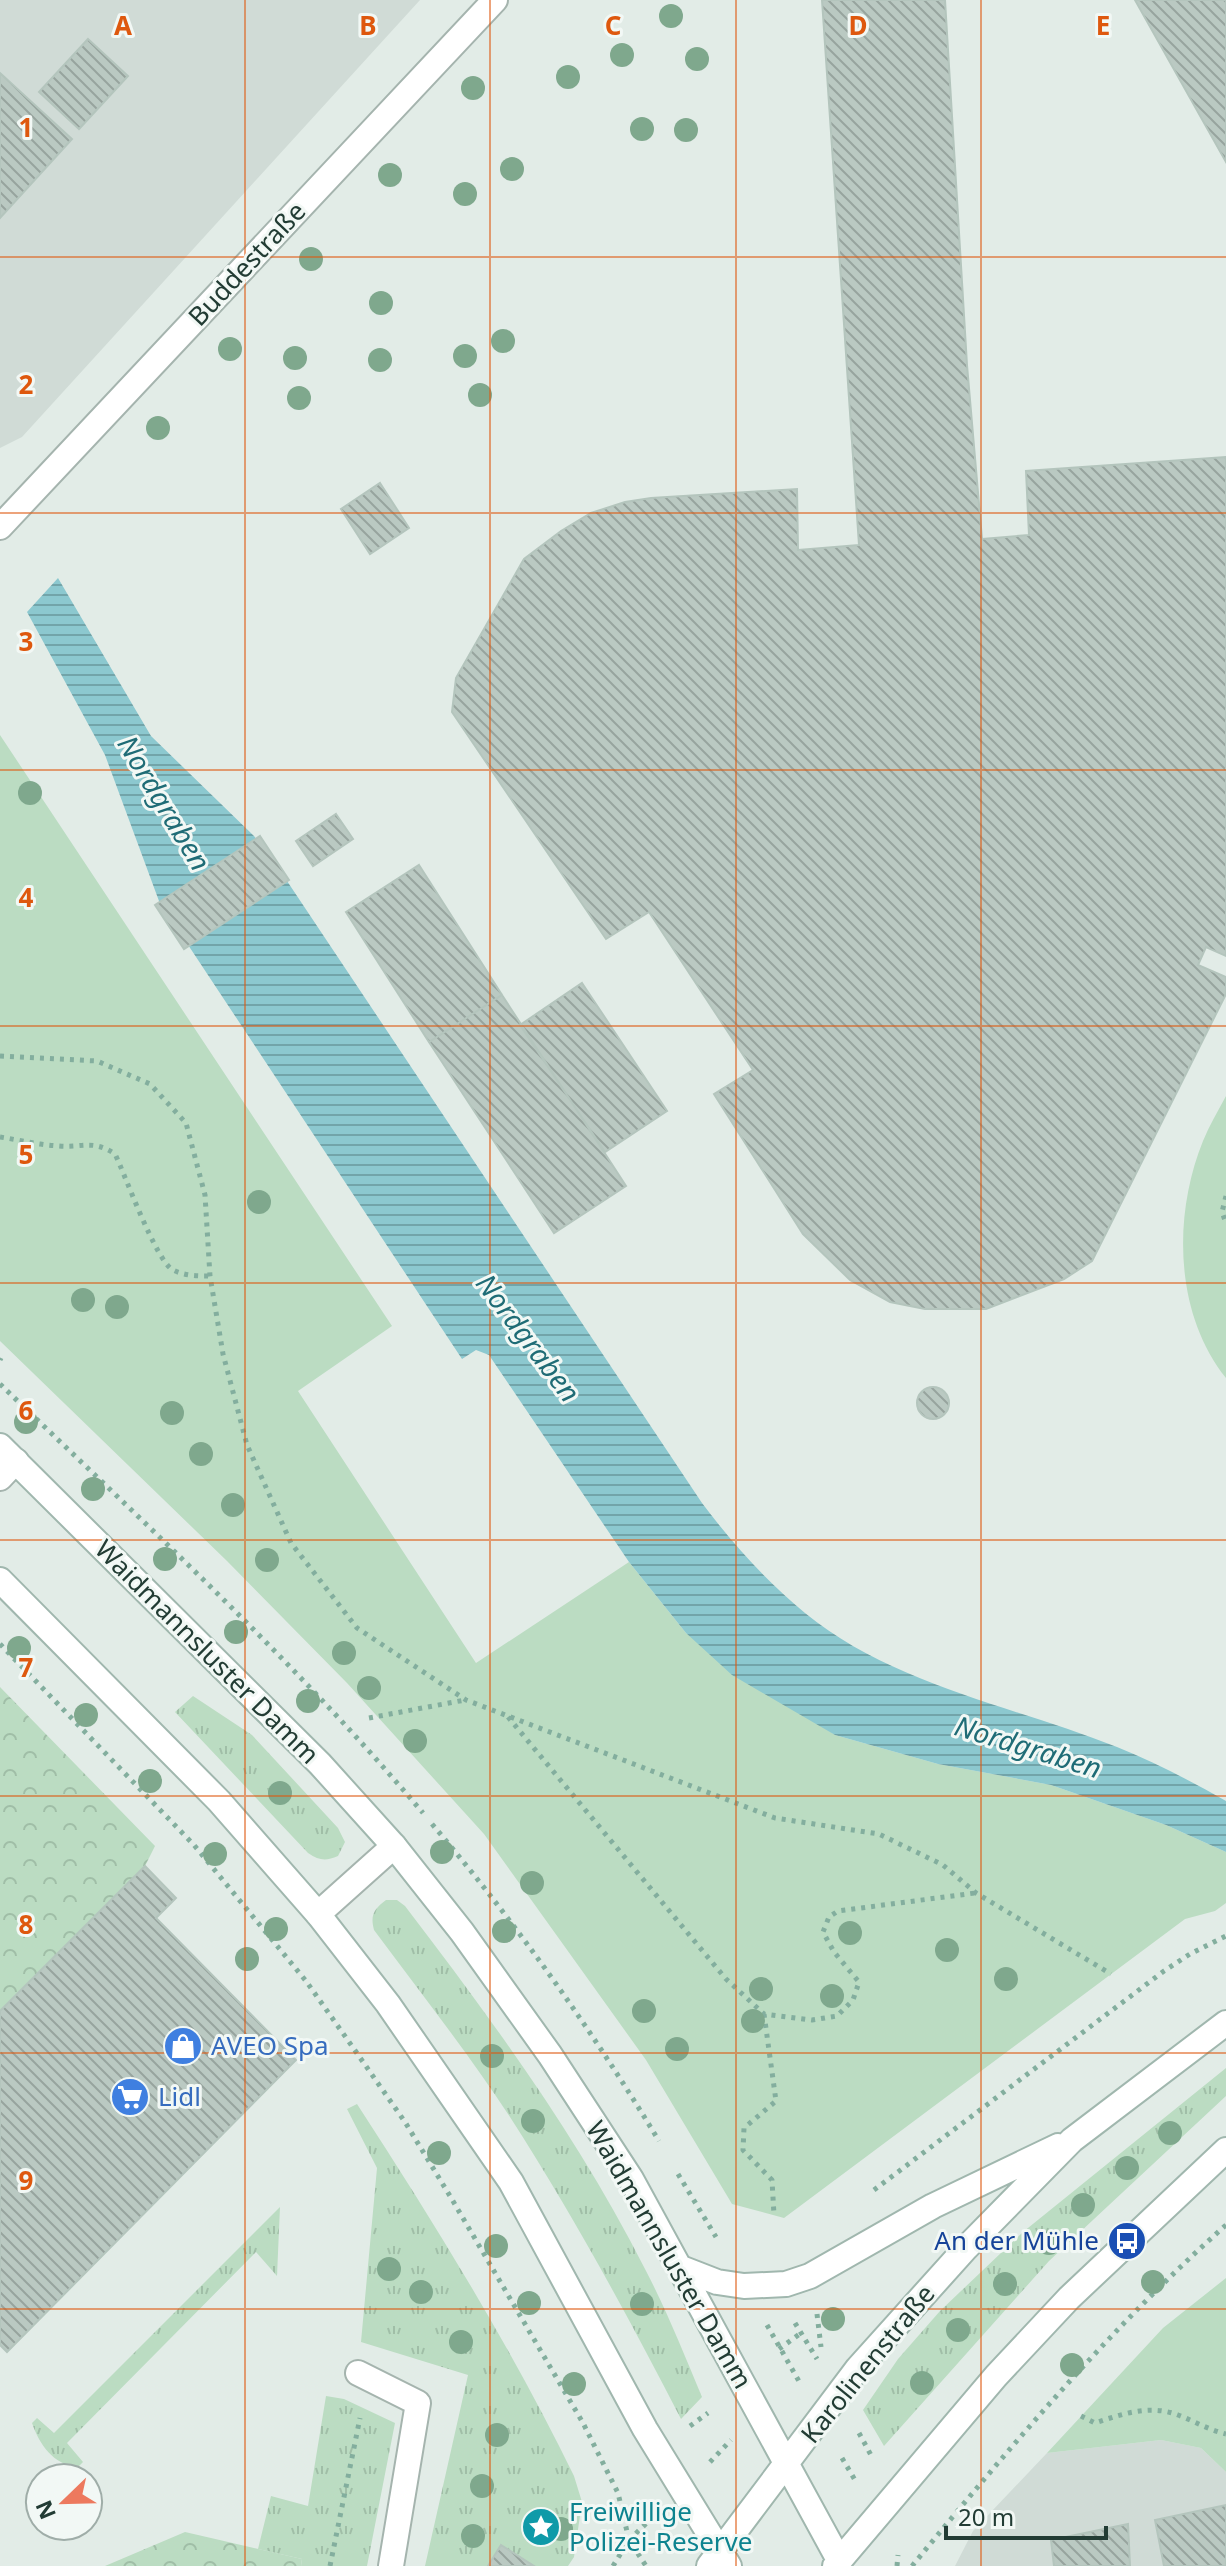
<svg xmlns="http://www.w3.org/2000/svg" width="1226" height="2566" viewBox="0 0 1226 2566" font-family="'Noto Sans',sans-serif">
<defs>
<pattern id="grass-tufts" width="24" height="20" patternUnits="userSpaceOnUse" patternTransform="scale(2)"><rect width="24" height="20" fill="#bbdcc2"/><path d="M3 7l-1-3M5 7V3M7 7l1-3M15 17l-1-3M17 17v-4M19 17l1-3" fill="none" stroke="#a0bea7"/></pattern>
<pattern id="forest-crowns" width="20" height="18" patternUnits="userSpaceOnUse" patternTransform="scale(2)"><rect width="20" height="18" fill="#bbdcc2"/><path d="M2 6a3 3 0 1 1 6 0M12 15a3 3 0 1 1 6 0" fill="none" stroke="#a0bea7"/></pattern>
<pattern id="water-rules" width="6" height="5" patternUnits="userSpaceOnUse" patternTransform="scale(2)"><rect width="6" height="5" fill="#8cc8cf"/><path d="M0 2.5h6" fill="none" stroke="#72a4a9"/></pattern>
<pattern id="building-back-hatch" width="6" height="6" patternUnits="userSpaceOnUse" patternTransform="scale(2)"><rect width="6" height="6" fill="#bac9c2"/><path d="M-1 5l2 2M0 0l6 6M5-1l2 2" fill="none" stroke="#97a49e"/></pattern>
</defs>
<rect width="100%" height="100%" fill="#e2ece7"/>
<path fill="#d0dbd6" d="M0 0H420L22 437 0 448Z
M1161 2440 1201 2448 1226 2472V2566H955L973 2531 1047 2453Z"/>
<path fill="url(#grass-tufts)" d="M193 1696 252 1735 338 1828 345 1842 338 1856C326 1861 320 1861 308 1853L175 1712Z
M386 1900H397L405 1906C493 2021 579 2139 645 2269 667 2311 684 2354 702 2397L681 2419C628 2316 573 2215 510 2117 468 2053 420 1992 374 1930 370 1915 374 1909 386 1900Z
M1226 2068V2096L1049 2261 884 2446 863 2410 898 2359 940 2311 1023 2232Z
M357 2104C435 2224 511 2347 574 2476L582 2502 574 2557 568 2566H425L468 2375 361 2342 377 2168 347 2109Z
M280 2207 277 2276 256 2252 67 2443 83 2462 77 2468C53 2463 40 2446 32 2423L37 2418 54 2433Z
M326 2396 344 2399 395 2423 367 2566H301L302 2559 258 2549 271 2496 308 2506Z"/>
<path fill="url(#forest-crowns)" d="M0 1687 155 1846 145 1866 0 2011Z
M185 2532 302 2559 301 2566H105Z"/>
<path fill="#bbdcc2" d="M0 735 392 1326 298 1391 476 1663 629 1562 686 1633 835 1735 938 1764 1051 1785 1166 1825 1226 1852V1903L1215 1911 1185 1919 784 2218 732 2204 646 2060 484 1834 347 1683 227 1561 0 1341Z
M1226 1096V1378C1174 1313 1173 1215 1203 1141 1209 1126 1218 1111 1226 1096Z
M1226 2278V2472L1201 2448 1161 2440 1047 2453 1163 2328Z"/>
<path fill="url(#water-rules)" d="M58 578 151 736 254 836 273 860 702 1503C732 1543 766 1581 805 1613 893 1685 1014 1706 1117 1747 1154 1762 1191 1781 1226 1801V1852L1166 1825 1051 1785 938 1764 835 1735 732 1675 686 1633 629 1562 489 1355 476 1350 462 1359 159 901 105 755 27 612Z"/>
<path fill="url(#building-back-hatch)" stroke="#b4c5bd" stroke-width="2" d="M822 0H945L967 365 982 539 1029 535 1026 471 1226 457V956L1206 947 1198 965 1226 977V994L1092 1261 1064 1279 986 1309H925L890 1302 850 1280 803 1234 714 1094 753 1070 649 912 606 939 452 712 456 678 524 559 561 531 591 513 625 502 651 498 797 489 798 550 859 545Z
M1135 0H1226V162Z
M88 39 128 76 79 129 39 92Z
M0 73 72 139 0 218Z
M380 483 409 528 370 554 341 509Z
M336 814 353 839 313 866 296 841Z
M260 836 289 880 184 949 155 905Z
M419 865 502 995 429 1042 346 912Z
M582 983 667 1111 605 1152 520 1025Z
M502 995 626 1186 554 1233 429 1042Z
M917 1403a16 16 0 1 1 32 0a16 16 0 1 1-32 0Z
M145 1866 176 1898 156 1918 296 2060 7 2352 0 2345V2011Z
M1226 2505V2566H1164L1155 2520Z
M1128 2524 1130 2566H1054L1051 2540Z
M501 2545 534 2566H488Z"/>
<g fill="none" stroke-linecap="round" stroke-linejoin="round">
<defs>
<path id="lane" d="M0 1478 16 1461
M318 1914 394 1846
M358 2373 418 2403 391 2566"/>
<path id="street" d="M0 527 495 0"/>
<path id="secondary" d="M0 1446 320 1764 394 1846 462 1932 550 2055 631 2179 839 2560
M0 1580 219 1801 318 1914 388 2004 511 2182 645 2429 729 2566
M681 2268 717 2282 744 2286 786 2284 810 2276 933 2206 1058 2146
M709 2566 858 2368 966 2248 1072 2140 1226 2023
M835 2566 996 2376 1069 2298 1226 2150"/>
</defs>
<use href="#lane" stroke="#a5b4ae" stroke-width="28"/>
<use href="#street" stroke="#a5b4ae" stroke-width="28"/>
<use href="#secondary" stroke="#a0b7ae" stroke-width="28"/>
<path stroke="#83ae9e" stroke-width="5" stroke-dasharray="4 6" stroke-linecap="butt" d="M0 1056 97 1061 150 1084 186 1123 205 1195 210 1276 223 1354 247 1445 291 1543 357 1628 466 1700 775 1818 879 1834 943 1865 976 1893 1111 1974
M0 1137C19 1140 39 1145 59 1146 83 1148 92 1139 115 1154 126 1177 156 1261 173 1270 185 1276 198 1276 210 1276
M1226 1196 1222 1212 1226 1223
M0 1360 1 1358
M0 1384C144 1523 294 1660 423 1813
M0 1644 194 1845 306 1981 347 2039 405 2122 450 2196 583 2423 618 2493 629 2540 646 2566
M508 1717 726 1979 764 2014 812 2020 837 2016 853 2000 859 1982 834 1952 823 1932 829 1917 838 1911 975 1893
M369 1718 465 1700
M432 1824C516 1923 592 2030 659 2141
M764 2014 776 2101 744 2128 743 2150 772 2180 774 2215
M678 2174 716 2237
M874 2190 1164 1971 1190 1954 1226 1936
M817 2314 821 2347
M795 2323 817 2359
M767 2325 800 2383
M779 2349 801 2333
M1081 2416 1095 2423C1122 2414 1150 2404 1178 2415 1194 2421 1209 2430 1226 2434
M690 2426 708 2413
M859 2433 872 2457
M842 2458 855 2480
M710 2462 731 2440
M330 2566 360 2418
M613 2566 629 2540 654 2516
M897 2566 898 2555
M912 2566C1010 2447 1110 2328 1226 2225"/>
<use href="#lane" stroke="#fff" stroke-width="24"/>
<use href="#street" stroke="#fff" stroke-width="24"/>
<use href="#secondary" stroke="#fff" stroke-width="24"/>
</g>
<g fill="#7fa88d">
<circle cx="671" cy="16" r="12"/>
<circle cx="622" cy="55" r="12"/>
<circle cx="697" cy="59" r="12"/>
<circle cx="568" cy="77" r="12"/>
<circle cx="473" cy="88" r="12"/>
<circle cx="642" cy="129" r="12"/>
<circle cx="686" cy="130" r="12"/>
<circle cx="512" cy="169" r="12"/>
<circle cx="390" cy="175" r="12"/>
<circle cx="465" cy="194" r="12"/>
<circle cx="311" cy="259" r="12"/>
<circle cx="381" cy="303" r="12"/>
<circle cx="503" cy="341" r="12"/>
<circle cx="230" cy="349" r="12"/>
<circle cx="465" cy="356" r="12"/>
<circle cx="295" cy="358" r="12"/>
<circle cx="380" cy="360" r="12"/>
<circle cx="480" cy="395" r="12"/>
<circle cx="299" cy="398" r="12"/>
<circle cx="158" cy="428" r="12"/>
<circle cx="30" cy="793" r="12"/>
<circle cx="259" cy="1202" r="12"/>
<circle cx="83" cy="1300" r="12"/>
<circle cx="117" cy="1307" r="12"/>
<circle cx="172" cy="1413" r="12"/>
<circle cx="26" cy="1422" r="12"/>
<circle cx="201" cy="1454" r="12"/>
<circle cx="93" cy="1489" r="12"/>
<circle cx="233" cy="1505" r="12"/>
<circle cx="165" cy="1559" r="12"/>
<circle cx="267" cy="1560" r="12"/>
<circle cx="236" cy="1632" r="12"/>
<circle cx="19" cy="1648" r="12"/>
<circle cx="344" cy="1653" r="12"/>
<circle cx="369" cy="1688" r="12"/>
<circle cx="308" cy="1701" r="12"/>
<circle cx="86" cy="1715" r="12"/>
<circle cx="415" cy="1741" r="12"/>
<circle cx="150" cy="1781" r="12"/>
<circle cx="280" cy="1793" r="12"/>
<circle cx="442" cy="1852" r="12"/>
<circle cx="215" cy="1854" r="12"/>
<circle cx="532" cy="1883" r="12"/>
<circle cx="276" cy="1929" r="12"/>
<circle cx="504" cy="1931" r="12"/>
<circle cx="850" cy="1933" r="12"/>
<circle cx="947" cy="1950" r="12"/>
<circle cx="247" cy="1959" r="12"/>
<circle cx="1006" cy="1979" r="12"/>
<circle cx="761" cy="1989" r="12"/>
<circle cx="832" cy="1996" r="12"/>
<circle cx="644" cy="2011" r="12"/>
<circle cx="753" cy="2021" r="12"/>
<circle cx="677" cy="2049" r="12"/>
<circle cx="492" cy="2056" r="12"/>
<circle cx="533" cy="2121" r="12"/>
<circle cx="1170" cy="2133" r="12"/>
<circle cx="439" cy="2153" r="12"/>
<circle cx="1127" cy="2168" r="12"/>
<circle cx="1083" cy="2205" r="12"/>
<circle cx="1049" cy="2243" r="12"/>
<circle cx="496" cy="2246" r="12"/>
<circle cx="389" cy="2269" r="12"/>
<circle cx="1153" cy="2282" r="12"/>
<circle cx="1005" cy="2284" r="12"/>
<circle cx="421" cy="2292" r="12"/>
<circle cx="529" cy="2303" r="12"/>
<circle cx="642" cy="2304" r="12"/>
<circle cx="833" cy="2319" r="12"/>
<circle cx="958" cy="2330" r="12"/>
<circle cx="461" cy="2342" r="12"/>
<circle cx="1072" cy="2365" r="12"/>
<circle cx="922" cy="2383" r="12"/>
<circle cx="574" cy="2384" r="12"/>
<circle cx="497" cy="2435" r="12"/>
<circle cx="482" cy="2486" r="12"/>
<circle cx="561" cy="2529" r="12"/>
<circle cx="473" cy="2536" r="12"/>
</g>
<path fill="none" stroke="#de580e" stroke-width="2" stroke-opacity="0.55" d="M245 0V2566M490 0V2566M736 0V2566M981 0V2566M0 257H1226M0 513H1226M0 770H1226M0 1026H1226M0 1283H1226M0 1540H1226M0 1796H1226M0 2053H1226M0 2309H1226"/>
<defs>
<symbol id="shop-disc" viewBox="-11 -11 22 22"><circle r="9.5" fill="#3f7fe0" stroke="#f2f8f5"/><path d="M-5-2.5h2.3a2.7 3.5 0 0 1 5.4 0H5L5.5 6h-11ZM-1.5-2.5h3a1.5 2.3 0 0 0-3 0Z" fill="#fff"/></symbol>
<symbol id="supermarket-disc" viewBox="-11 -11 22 22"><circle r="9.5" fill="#3f7fe0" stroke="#f2f8f5"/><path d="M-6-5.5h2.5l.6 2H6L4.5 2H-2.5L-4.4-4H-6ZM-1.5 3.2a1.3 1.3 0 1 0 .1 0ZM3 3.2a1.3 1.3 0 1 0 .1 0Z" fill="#fff"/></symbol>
<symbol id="bus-disc" viewBox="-11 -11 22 22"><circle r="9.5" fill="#1a4fb4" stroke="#f2f8f5"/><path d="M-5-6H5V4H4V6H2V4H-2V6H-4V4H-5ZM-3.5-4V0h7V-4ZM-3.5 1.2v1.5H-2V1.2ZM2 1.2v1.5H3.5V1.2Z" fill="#fff"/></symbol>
<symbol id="sight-disc" viewBox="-11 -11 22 22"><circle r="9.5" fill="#0f9aa8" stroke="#f2f8f5"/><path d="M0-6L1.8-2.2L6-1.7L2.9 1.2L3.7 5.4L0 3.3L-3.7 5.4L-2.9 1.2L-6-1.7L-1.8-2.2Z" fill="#fff"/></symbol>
</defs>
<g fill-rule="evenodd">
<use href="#shop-disc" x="161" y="2024" width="44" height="44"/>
<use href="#supermarket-disc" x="108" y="2075" width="44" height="44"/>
<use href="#bus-disc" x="1105" y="2219" width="44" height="44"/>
<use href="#sight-disc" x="519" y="2505" width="44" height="44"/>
</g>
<g text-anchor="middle" stroke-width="6" stroke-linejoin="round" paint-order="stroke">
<g font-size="26" fill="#223c34" stroke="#f2f8f5">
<text transform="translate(247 264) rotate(-47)" y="9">Buddestraße</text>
<text transform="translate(207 1652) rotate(45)" y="9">Waidmannsluster Damm</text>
<text transform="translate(669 2255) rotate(60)" y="9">Waidmannsluster Damm</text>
<text transform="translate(868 2364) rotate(-51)" y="9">Karolinenstraße</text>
</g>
<g font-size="26" fill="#366cbe" stroke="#f2f8f5" text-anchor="start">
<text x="211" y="2055">AVEO Spa</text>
<text x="158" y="2106">Lidl</text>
</g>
<g font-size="26" fill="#164399" stroke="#f2f8f5" text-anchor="end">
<text x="1099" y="2250">An der Mühle</text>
</g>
<g font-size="26" fill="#0d838f" stroke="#f2f8f5" text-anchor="start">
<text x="569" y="2521">Freiwillige<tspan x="569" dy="30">Polizei-Reserve</tspan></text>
</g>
<g font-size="28" font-style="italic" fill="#1f6c76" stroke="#f2f8f5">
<text transform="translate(164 803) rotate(59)" y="10">Nordgraben</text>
<text transform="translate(528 1338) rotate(53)" y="10">Nordgraben</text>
<text transform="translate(1028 1747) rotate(17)" y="10">Nordgraben</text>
</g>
</g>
<g font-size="26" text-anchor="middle" font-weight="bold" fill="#de580e" stroke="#f2f8f5" stroke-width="6" stroke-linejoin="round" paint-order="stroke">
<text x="123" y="35">A</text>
<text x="368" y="35">B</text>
<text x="613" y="35">C</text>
<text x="858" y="35">D</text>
<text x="1103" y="35">E</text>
<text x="26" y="137">1</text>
<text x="26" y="394">2</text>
<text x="26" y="651">3</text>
<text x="26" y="907">4</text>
<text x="26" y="1164">5</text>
<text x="26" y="1420">6</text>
<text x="26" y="1677">7</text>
<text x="26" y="1934">8</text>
<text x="26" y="2190">9</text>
</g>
<g transform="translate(64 2502) rotate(247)"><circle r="38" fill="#f2f8f5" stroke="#9fada8" stroke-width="2"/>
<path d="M0-6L14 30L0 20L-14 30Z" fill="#ed795e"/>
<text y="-12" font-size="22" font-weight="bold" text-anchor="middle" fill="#223c34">N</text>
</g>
<path d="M946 2526v12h160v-12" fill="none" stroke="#223c34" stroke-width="4"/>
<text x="958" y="2526" font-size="24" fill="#223c34" stroke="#f2f8f5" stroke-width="6" paint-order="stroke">20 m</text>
</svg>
